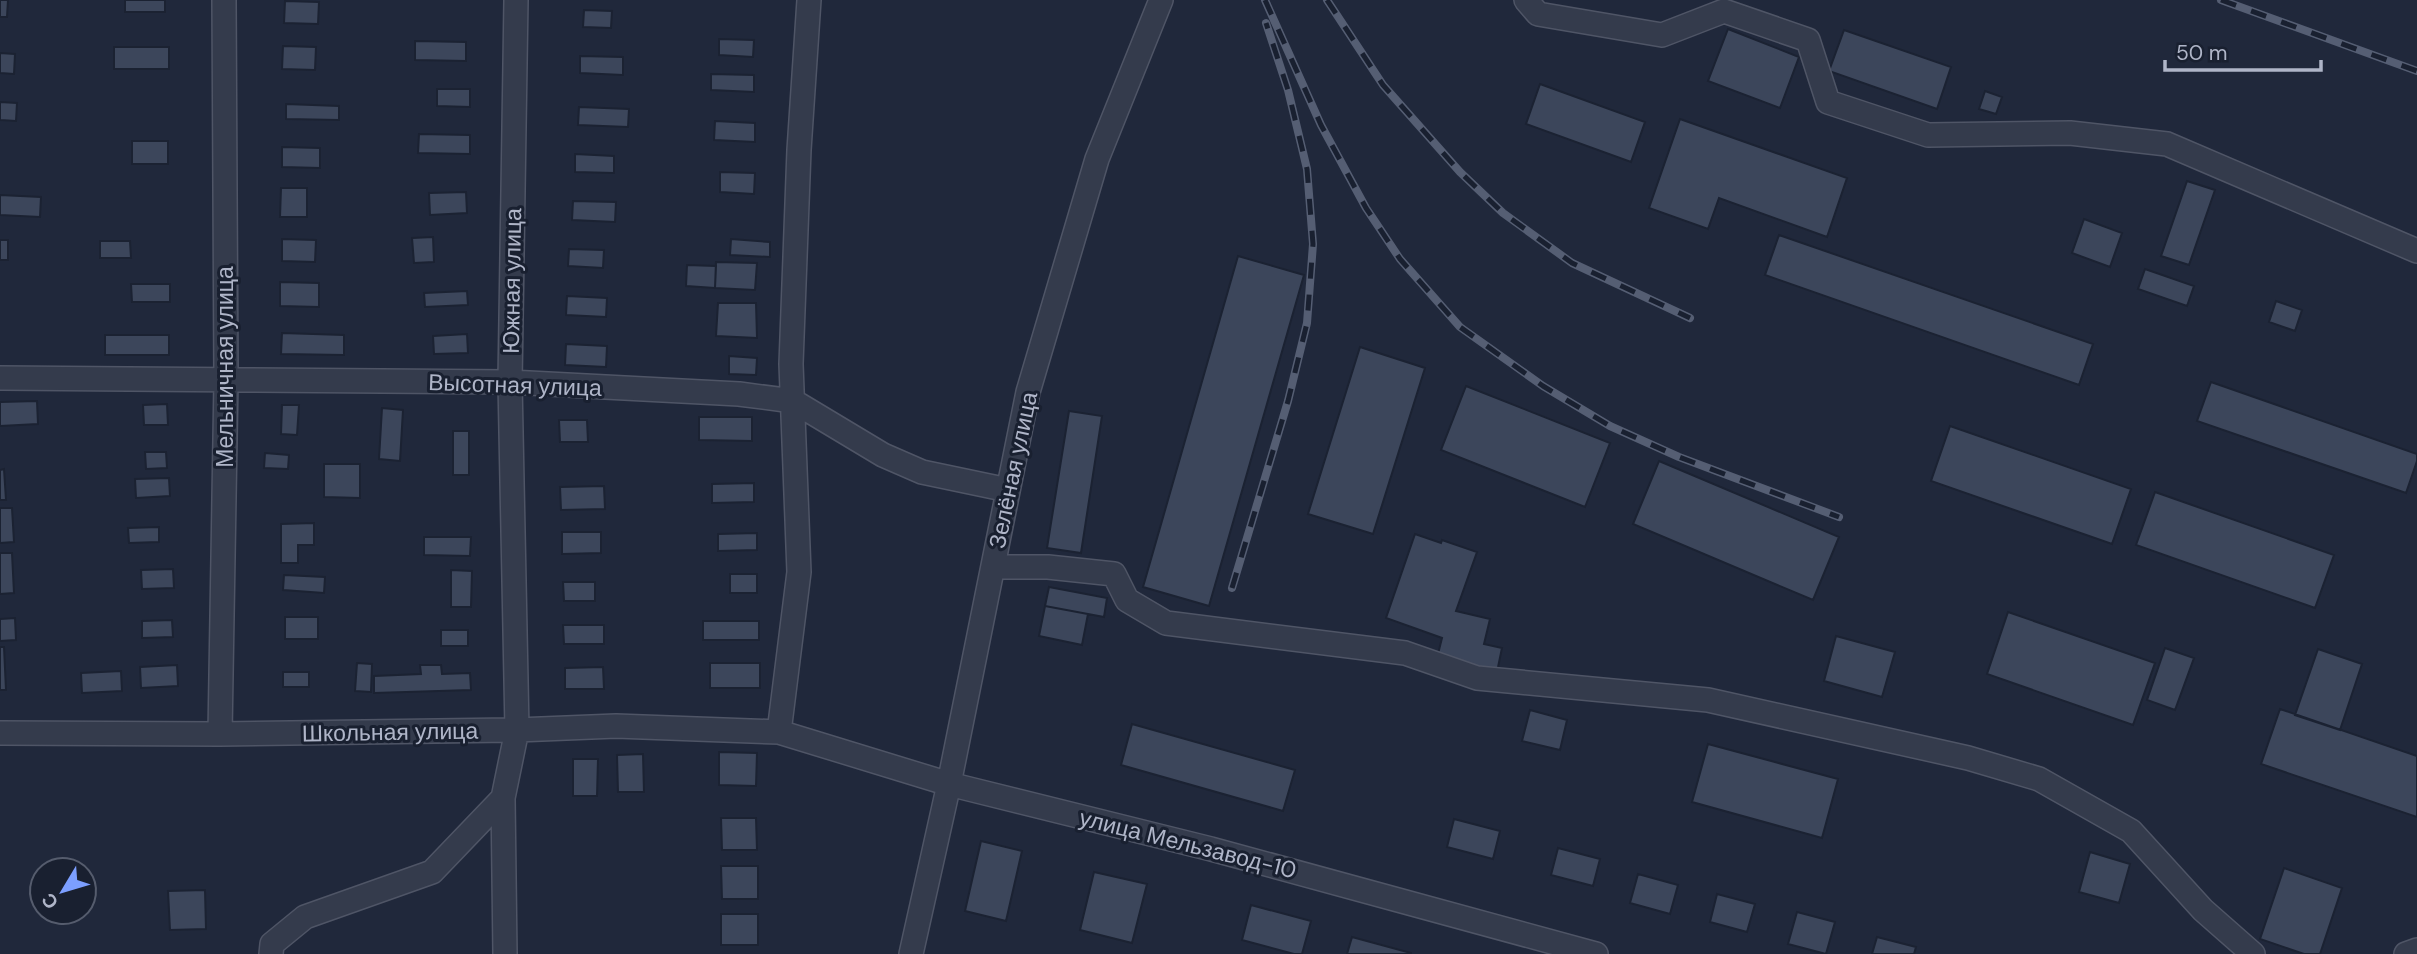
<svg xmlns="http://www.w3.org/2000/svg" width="2417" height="954" viewBox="0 0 2417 954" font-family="'DM Sans',sans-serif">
<rect width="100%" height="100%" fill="#20283b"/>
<path fill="#3c465b" stroke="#1b2232" stroke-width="2" d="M0 0H8L7 17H0Z
M125 0H165V12H125Z
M285 1 319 2 318 24 284 23Z
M584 10 612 11 611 28 583 27Z
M1728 29 1799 57 1780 108 1708 81Z
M1844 30 1951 67 1937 109 1829 71Z
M719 39 754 40 753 57 719 55Z
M415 41 466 42V61L415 60Z
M283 46 316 47 315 70 282 69Z
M114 47H169V69H114Z
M0 53 15 54 14 74 0 73Z
M580 56 623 57V75L580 73Z
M711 74 754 75V92L711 90Z
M1540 84 1645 122 1631 162 1526 124Z
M437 89H470V107L437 106Z
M1985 91 2002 97 1996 114 1979 109Z
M0 102 17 103 16 121 0 120Z
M286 104 339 106V120L286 119Z
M579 107 629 109 628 127 578 125Z
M1680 119 1847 178 1827 237 1719 198 1708 229 1649 208Z
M715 121 755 123V142L714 140Z
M419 134 470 135V154L418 153Z
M132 141H168V164H132Z
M282 147 320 148V168L282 167Z
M575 154 614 156V173L575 172Z
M720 172 755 173 754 194 720 192Z
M2187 181 2215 190 2189 265 2161 256Z
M281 188H307V217H280Z
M466 192 467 213 430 215 429 193Z
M0 195 41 197 40 217 0 215Z
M573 201 616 202 615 222 572 220Z
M2084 219 2122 233 2110 267 2072 253Z
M1779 235 2093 344 2079 385 1765 275Z
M433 237 434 262 414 263 412 238Z
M282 239 316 240 315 262 282 261Z
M731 239 770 242V257L730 255Z
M0 240H8V260H0Z
M100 241H130L131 258H100Z
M569 249 604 250 603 268 568 266Z
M1238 256 1304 275 1209 606 1143 587Z
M716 262 757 263 755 290 715 288Z
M687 265 716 266 715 288 686 286Z
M2145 269 2194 286 2187 306 2138 289Z
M280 282 319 283V307L280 306Z
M131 284H170V302H132Z
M467 291 468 305 425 307 424 293Z
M567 296 607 298 606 317 566 315Z
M2276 301 2302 310 2295 331 2269 322Z
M718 303H756L757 338 716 336Z
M282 333 344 335V355L281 354Z
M467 334 468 353 434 354 433 336Z
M105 335H169V355H105Z
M566 344 607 346 606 367 565 365Z
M1360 347 1425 368 1373 534 1308 514Z
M729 356 757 358 756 375 729 374Z
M2211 382 2417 454V461L2406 493 2197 421Z
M1466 386 1610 443 1585 507 1441 450Z
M37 401 38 424 0 426V402Z
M167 404 168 425H144L143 405Z
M282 405H299L297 435 281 434Z
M382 408 403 410 400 461 379 459Z
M1069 411 1102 416 1081 553 1047 548Z
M699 417H752V441L699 440Z
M559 420H587L588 442H560Z
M1950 426 2131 489 2112 544 1931 481Z
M453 431H469V475H453Z
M145 452H166L167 468 146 469Z
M265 453 289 455 288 469 264 468Z
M1659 461 1839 537 1813 600 1633 524Z
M324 464H360V498L324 497Z
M4 469 6 500H0V470Z
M169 478 170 496 136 498 135 479Z
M754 483V502L712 503V484Z
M604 486 605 509 561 510 560 487Z
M2155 492 2334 555 2315 608 2136 545Z
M0 508H12L14 542 0 543Z
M314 523V545H298V563H281V524Z
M159 527V542L129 543 128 528Z
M562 532H601V553L562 554Z
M757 533V550L718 551V534Z
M1415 534 1441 543 1442 540 1477 552 1456 611 1490 619 1484 644 1502 648 1497 672 1437 658 1442 638 1386 618Z
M424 537H471L470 556 424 555Z
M0 553H12L14 593 0 594Z
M173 569 174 588 142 589 141 570Z
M451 570 472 571 471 607H451Z
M730 574H757V593H730Z
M284 575 325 577 324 593 283 590Z
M563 582H595V601H564Z
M1049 587 1107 598 1104 617 1045 606Z
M1045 606 1088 614 1082 645 1039 636Z
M2008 612 2155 663 2133 725 1987 674Z
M285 617H318V639H285Z
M15 618 16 640 0 641V619Z
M172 620 173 637 142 638V621Z
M703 621H759V640H703Z
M563 625H604V644H564Z
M441 630H468V646H441Z
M1836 636 1895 652 1882 697 1824 681Z
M0 647H4L6 690H0Z
M2165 648 2194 658 2175 710 2147 700Z
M2318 649 2362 664 2340 730 2295 715Z
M357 663 372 664 371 692 355 691Z
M710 663H760V688H710Z
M177 665 178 686 141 688 140 667Z
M420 665H441L442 674 470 673 471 690 374 693V676L421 674Z
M603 667 604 689H565V668Z
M121 671 122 691 82 693 81 673Z
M283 672H309V687H283Z
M2280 709 2417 756V817L2261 764Z
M1530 710 1567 720 1560 750 1522 741Z
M1132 724 1295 770 1283 811 1121 765Z
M1708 744 1838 779 1822 838 1692 802Z
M719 752 757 753 756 786 719 785Z
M643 754 644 792H618L617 755Z
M573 759H598L597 796H573Z
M721 818H756L757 850H722Z
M1454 819 1500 831 1493 859 1447 847Z
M981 841 1022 851 1006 921 965 911Z
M1558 848 1600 859 1593 886 1551 875Z
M2090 852 2130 864 2119 903 2079 892Z
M721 866H758V899H722Z
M2284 868 2342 888 2320 954H2304L2260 939Z
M1094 872 1147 884 1132 943 1080 930Z
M1638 874 1678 885 1670 914 1630 903Z
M205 890 206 929 170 930 168 891Z
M1717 894 1755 904 1747 932 1710 922Z
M1251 905 1311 921 1302 954H1294L1242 940Z
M1797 912 1835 922 1826 954 1788 944Z
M721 914H758V945H721Z
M1352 937 1411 953V954H1347Z
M1877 937 1916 947 1914 954H1872Z"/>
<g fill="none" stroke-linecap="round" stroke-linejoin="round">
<defs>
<path id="minor" d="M1526 0 1538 14 1662 35 1724 11 1808 40 1828 102 1928 135 2070 133 2167 144 2417 251
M0 378 510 382 739 394 793 401 883 455 922 472 1008 490
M993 567H1048L1114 574 1127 600 1166 623 1405 653 1477 678 1708 700 1968 758 2039 779 2131 831 2203 910 2253 954
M779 732 799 572 791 364 799 150 809 0
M0 733 220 734 517 730 616 726 779 732 949 784 1211 849 1596 954
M220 734 226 380 224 0
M271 954 272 944 305 917 432 872 503 798
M505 954 503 798 517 730 510 382 516 0
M911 954 949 784 1028 392 1097 159 1161 0
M2406 954 2417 950"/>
</defs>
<use href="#minor" stroke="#4f5566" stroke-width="26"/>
<use href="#minor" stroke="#343b4c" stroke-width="23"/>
<defs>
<path id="rail" d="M1265 0 1321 125 1366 208 1400 259 1460 327 1543 386 1610 426 1679 457 1839 517
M1327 0 1383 85 1460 172 1503 213 1572 263 1690 318
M2221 0 2417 71
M1232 588 1288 401 1307 323 1313 244 1307 169 1288 90 1266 23"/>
</defs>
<use href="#rail" stroke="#555e73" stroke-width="8"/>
<use href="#rail" stroke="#192030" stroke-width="5" stroke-dasharray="16" stroke-linecap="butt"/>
</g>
<g text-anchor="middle" stroke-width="6" stroke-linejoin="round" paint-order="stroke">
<g font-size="23" fill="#afb5c8" stroke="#192030">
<text transform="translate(512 281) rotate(-89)" y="8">Южная улица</text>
<text transform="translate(225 367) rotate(-90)" y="8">Мельничная улица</text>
<text transform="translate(515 385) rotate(2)" y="8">Высотная улица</text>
<text transform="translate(1013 470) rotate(-78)" y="8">Зелёная улица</text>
<text transform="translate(390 732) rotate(-1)" y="8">Школьная улица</text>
<text transform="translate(1188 844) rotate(14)" y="8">улица Мельзавод-10</text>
</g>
</g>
<g transform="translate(63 891) rotate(232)"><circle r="33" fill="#192030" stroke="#555c6d" stroke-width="2"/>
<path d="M0-5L12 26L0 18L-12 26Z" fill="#7c9fff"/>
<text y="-10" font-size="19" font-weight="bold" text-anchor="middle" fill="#afb5c8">С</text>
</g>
<path d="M2165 60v10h156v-10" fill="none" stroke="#afb5c8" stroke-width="3.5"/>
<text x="2176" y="60" font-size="21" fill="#afb5c8" stroke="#192030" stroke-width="5" paint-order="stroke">50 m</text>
</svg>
